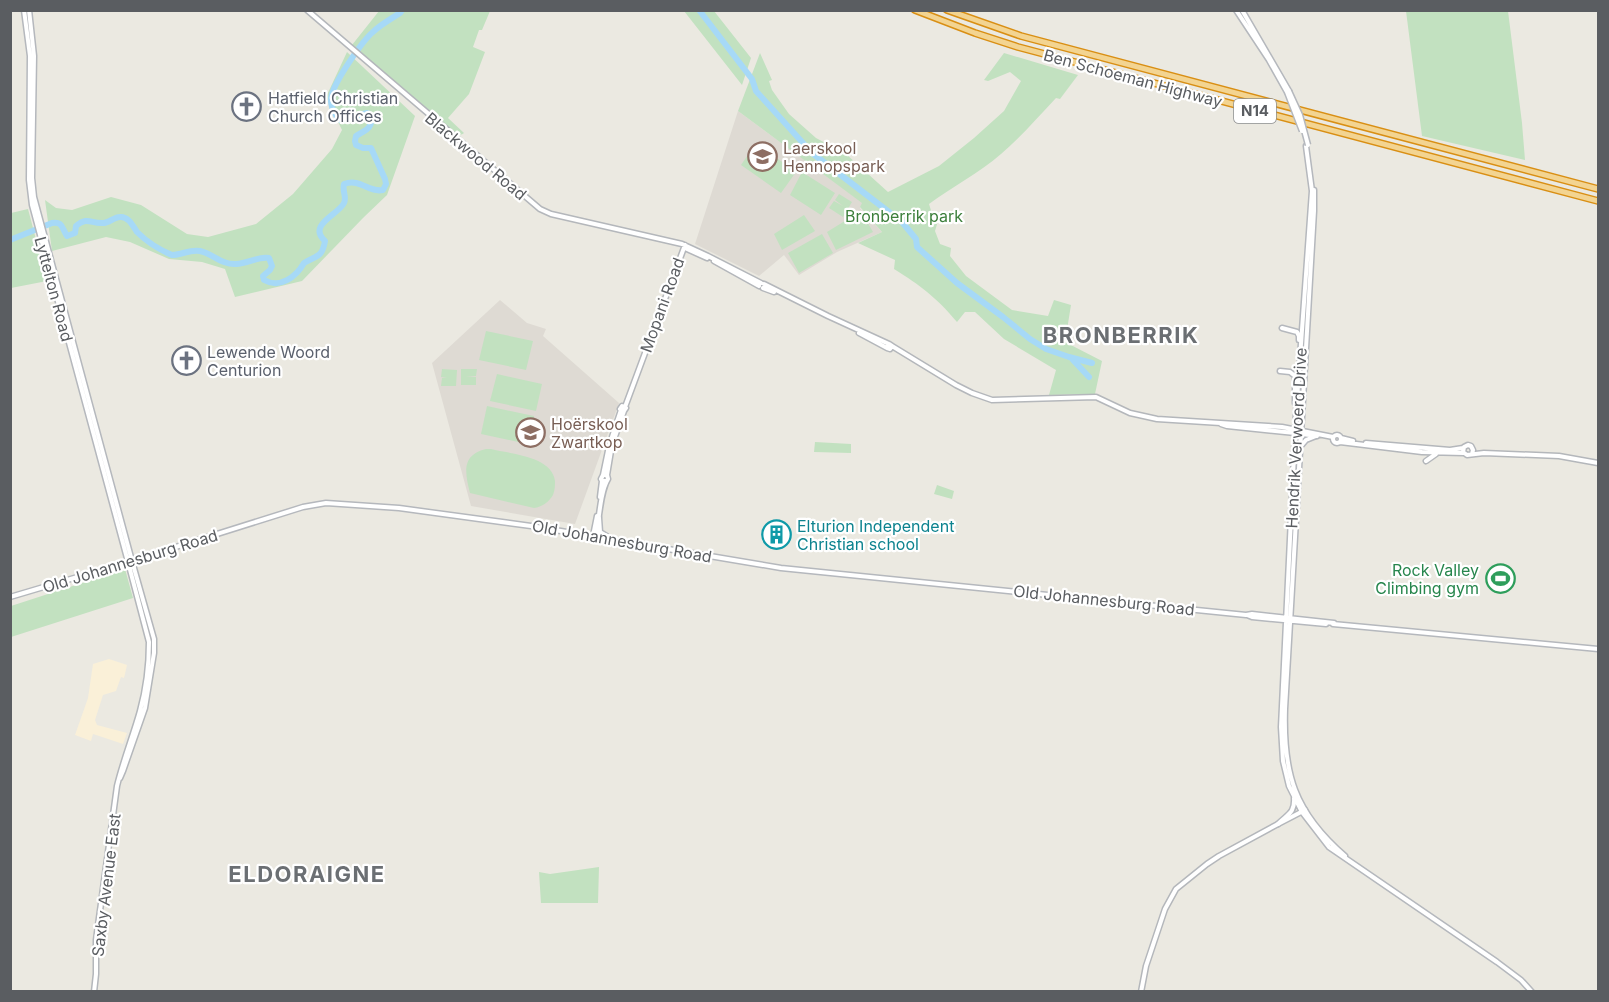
<svg xmlns="http://www.w3.org/2000/svg" width="1609" height="1002" viewBox="0 0 1609 1002" font-family="Inter,sans-serif">
<rect width="100%" height="100%" fill="#ebe9e1"/>
<path fill="#faf0d8" d="M109 659 127 665 125 674 124 678 121 677 116 691 103 695 95 720 97 725 127 733 123 744 93 734 91 741 75 735 88 698 93 664Z"/>
<path fill="#dedad3" d="M738 111 863 203 860 208 882 232 837 252 799 275 784 255 759 276 695 244Z
M500 300 527 323 546 329 543 336 619 403 575 524 471 506 432 363Z"/>
<path fill="#c2e1c0" d="M379 11H490L482 30H479L473 47 485 52 469 94 448 118 464 133C456 139 449 130 442 124L352 45Z
M684 11H714L751 58 742 85Z
M1406 11H1508L1522 123 1525 160 1422 136Z
M347 52 415 116 387 195 364 217 302 281 235 297 225 269 202 262 169 259 130 242 106 237 52 251 45 200 56 208 72 210 111 197 141 205 187 234 208 237 256 224 293 194 332 149 342 130 326 97Z
M760 53 772 80 769 81 772 90 789 114 816 138 846 154 888 192 939 166 974 138 1004 111 1021 81 1010 72 988 81 984 80 1004 53 1078 75 1060 99 1056 98C1038 117 1021 137 1001 154 979 173 952 187 929 204L934 220 938 221 935 231 940 244 951 248 950 256 966 276 1012 310 1048 316 1054 300 1071 305 1065 342 1102 361 1095 394 1049 395 1056 370 1004 339 975 312H965L957 322C937 298 920 285 894 269L895 260 858 243 882 232 860 207 862 203 738 111Z
M756 143 796 172 781 193 741 165Z
M802 172 835 193 821 215 790 195Z
M839 194 852 202 843 217 829 208 834 201 843 206 835 200Z
M28 209 47 281 11 288V213Z
M861 211 873 232 836 250 827 232Z
M804 215 815 231 782 250 774 234Z
M822 234 833 253 799 273 788 253Z
M486 331 533 341 526 370 479 360Z
M442 369 457 370 456 386H441L442 378H447L441 377Z
M461 369H477L476 376H466L476 377V385H461Z
M497 374 542 384 536 411 490 401Z
M487 406 534 416 528 444 481 434Z
M815 442 851 444V453L814 452Z
M486 449H491C510 454 552 456 555 481 555 485 555 490 553 495 549 502 542 507 534 508L470 493C465 473 461 455 486 449Z
M937 485 954 491 952 499 934 494Z
M125 569 133 598 11 637V606Z
M599 867 598 903H541L539 872 550 874Z"/>
<g fill="none" stroke-linecap="round" stroke-linejoin="round">
<path stroke="#a6d9f7" stroke-width="6" d="M699 10 752 79 756 91 812 153 902 222 916 239 917 247 957 283 1003 317 1030 339 1046 349 1069 357 1092 363
M10 240 52 223C63 221 62 229 67 236L75 233 76 226C88 216 91 224 103 223 109 223 114 217 120 217 128 216 133 226 137 232 147 242 160 250 172 255 182 255 190 249 200 251 213 254 222 265 236 264 248 264 258 256 269 258L272 266 270 270 263 276 264 280C280 289 296 277 304 263 317 255 322 258 325 241 307 225 338 215 344 203 347 197 342 191 344 184 361 178 368 193 383 190L386 184 385 179 371 148H363L356 145 355 141 356 136C365 130 373 129 371 116L367 113C358 115 349 119 340 120 333 113 329 103 332 94 336 80 362 41 373 32 381 24 391 19 400 13L402 10
M1073 360 1089 377"/>
<defs>
<path id="tertiary" d="M307 10 540 209 551 214 682 244 708 256 761 283
M687 249 707 258
M714 261 759 286
M764 284 828 316 889 344
M763 288 774 292
M859 333 887 348
M889 344 892 346 890 349 887 348Z
M892 346 956 385 972 393 992 400 1096 397 1130 413 1157 419 1282 427 1333 437
M625 407 685 245
M1221 424 1227 426 1295 433 1317 436
M1333 439a4 4 0 1 1 8 0a4 4 0 1 1-8 0Z
M1341 438 1353 441
M1340 442 1422 452 1464 453
M1366 443 1450 450 1463 448
M1472 454 1473 450 1471 446 1468 445 1464 447 1463 452 1467 455 1484 453 1559 456 1598 463
M1426 461 1436 454
M603 475 609 446 621 410
M607 475 612 445 624 411 620 409 622 406 626 408 624 411
M600 497 602 481
M593 536 597 516
M596 537C599 520 600 492 608 479L607 475H603L601 479 602 481H606
M120 778 123 771 145 708 154 653V639L132 561
M94 992 96 974V940L117 786C123 761 133 736 140 711 146 689 149 665 149 642L128 562
M1141 992 1146 966 1165 909 1176 889 1207 864 1219 856 1278 824 1305 810"/>
<path id="secondary" d="M24 10 30 56 29 180 32 205 128 562
M29 10 34 56 32 178 34 197 132 561
M1236 10 1269 60 1287 92
M1242 10 1289 91
M1306 146 1312 191 1296 413 1281 727 1283 761 1289 786 1302 812 1329 847 1497 962 1521 980 1532 992
M1314 190V211L1285 709C1283 773 1294 812 1345 856
M1282 328 1297 332 1299 336V340
M1280 371 1290 372 1295 376V403
M1300 447 1306 440 1316 436
M599 518 600 532 608 537
M10 597 128 562 303 507 326 503 399 508 531 526 781 568 1246 615 1252 614 1334 623
M1247 615 1252 617 1326 624
M1333 624 1598 649
M1278 824C1288 814 1295 813 1294 798"/>
<path id="motorway" d="M915 10 975 33 1018 47 1598 201
M947 10 1021 36 1598 189"/>
</defs>
<use href="#tertiary" stroke="#b4b7bb" stroke-width="7"/>
<use href="#secondary" stroke="#b5b8bd" stroke-width="7"/>
<use href="#motorway" stroke="#d98f14" stroke-width="8"/>
<use href="#tertiary" stroke="#fff" stroke-width="4"/>
<use href="#secondary" stroke="#fff" stroke-width="4"/>
<use href="#motorway" stroke="#f3d491" stroke-width="5"/>
<defs>
<path id="secondary-bridge" d="M1289 91 1300 115 1308 145
M1287 92 1302 131"/>
</defs>
<use href="#secondary-bridge" stroke="#b5b8bd" stroke-width="7" stroke-linecap="butt"/>
<use href="#secondary-bridge" stroke="#fff" stroke-width="4"/>
</g>
<defs>
<symbol id="church-ring" viewBox="-11 -11 22 22"><circle r="9.5" fill="#fff" stroke="#6b7280" stroke-width="1.5"/><path d="M-1.2-6h2.4v3.5h3.3v2.4h-3.3V6h-2.4V-.1h-3.3v-2.4h3.3Z" fill="#6b7280"/></symbol>
<symbol id="school-ring" viewBox="-11 -11 22 22"><circle r="9.5" fill="#fff" stroke="#8d6e63" stroke-width="1.5"/><path d="M0-5L7-2L0 1L-7-2ZM-4 1L0 2.5L4 1V4Q0 6-4 4Z" fill="#8d6e63"/></symbol>
<symbol id="building-ring" viewBox="-11 -11 22 22"><circle r="9.5" fill="#fff" stroke="#0f9aa8" stroke-width="1.5"/><path d="M-4-6H4V6H1V3H-1V6H-4ZM-2.5-4.3h1.7v1.8h-1.7ZM.8-4.3h1.7v1.8H.8ZM-2.5-1h1.7V.8h-1.7ZM.8-1h1.7V.8H.8Z" fill="#0f9aa8"/></symbol>
<symbol id="stadium-ring" viewBox="-11 -11 22 22"><circle r="9.5" fill="#fff" stroke="#2e9e5b" stroke-width="1.5"/><path d="M0-5a6.5 5 0 1 0 0 10a6.5 5 0 1 0 0-10ZM-3.5-1.8h7v3.6h-7Z" fill="#2e9e5b"/></symbol>
</defs>
<g fill-rule="evenodd">
<use href="#church-ring" x="230" y="90" width="33" height="33"/>
<use href="#school-ring" x="746" y="140" width="33" height="33"/>
<use href="#church-ring" x="170" y="344" width="33" height="33"/>
<use href="#school-ring" x="514" y="416" width="33" height="33"/>
<use href="#building-ring" x="760" y="518" width="33" height="33"/>
<use href="#stadium-ring" x="1484" y="562" width="33" height="33"/>
</g>
<g text-anchor="middle" stroke-width="4.5" stroke-linejoin="round" paint-order="stroke">
<rect fill="#fff" stroke="#8c8e90" stroke-width="1.5" x="1234" y="99" width="42" height="24" rx="4.5"/>
<g font-size="15" font-weight="bold" fill="#5a5d61">
<text x="1255" y="116">N14</text>
</g>
<g font-size="16" fill="#5a5d61" stroke="#fff">
<text transform="translate(1133 78) rotate(15)" y="6">Ben Schoeman Highway</text>
<text transform="translate(476 156) rotate(40)" y="6">Blackwood Road</text>
<text transform="translate(54 289) rotate(75)" y="6">Lyttelton Road</text>
<text transform="translate(662 305) rotate(-70)" y="6">Mopani Road</text>
<text transform="translate(1296 438) rotate(-87)" y="6">Hendrik Verwoerd Drive</text>
<text transform="translate(622 541) rotate(10)" y="6">Old Johannesburg Road</text>
<text transform="translate(130 561) rotate(-17)" y="6">Old Johannesburg Road</text>
<text transform="translate(1104 600) rotate(6)" y="6">Old Johannesburg Road</text>
<text transform="translate(106 885) rotate(-83)" y="6">Saxby Avenue East</text>
</g>
<g font-size="16" fill="#5b616d" stroke="#fff" text-anchor="start">
<text x="268" y="104">Hatfield Christian<tspan x="268" dy="18">Church Offices</tspan></text>
<text x="207" y="358">Lewende Woord<tspan x="207" dy="18">Centurion</tspan></text>
</g>
<g font-size="16" fill="#785e54" stroke="#fff" text-anchor="start">
<text x="783" y="154">Laerskool<tspan x="783" dy="18">Hennopspark</tspan></text>
<text x="551" y="430">Hoërskool<tspan x="551" dy="18">Zwartkop</tspan></text>
</g>
<g font-size="16" fill="#3c7f3b" stroke="#fff">
<text x="904" y="222">Bronberrik park</text>
</g>
<g font-size="16" fill="#0d838f" stroke="#fff" text-anchor="start">
<text x="797" y="532">Elturion Independent<tspan x="797" dy="18">Christian school</tspan></text>
</g>
<g font-size="16" fill="#27864d" stroke="#fff" text-anchor="end">
<text x="1479" y="576">Rock Valley<tspan x="1479" dy="18">Climbing gym</tspan></text>
</g>
<g font-size="22" font-weight="bold" letter-spacing="1.5" fill="#6b6f73" stroke="#fff">
<text x="1121" y="343">BRONBERRIK</text>
<text x="307" y="882">ELDORAIGNE</text>
</g>
</g>
<rect width="1609" height="1002" fill="none" stroke="#5a5d61" stroke-width="24"/>
</svg>
